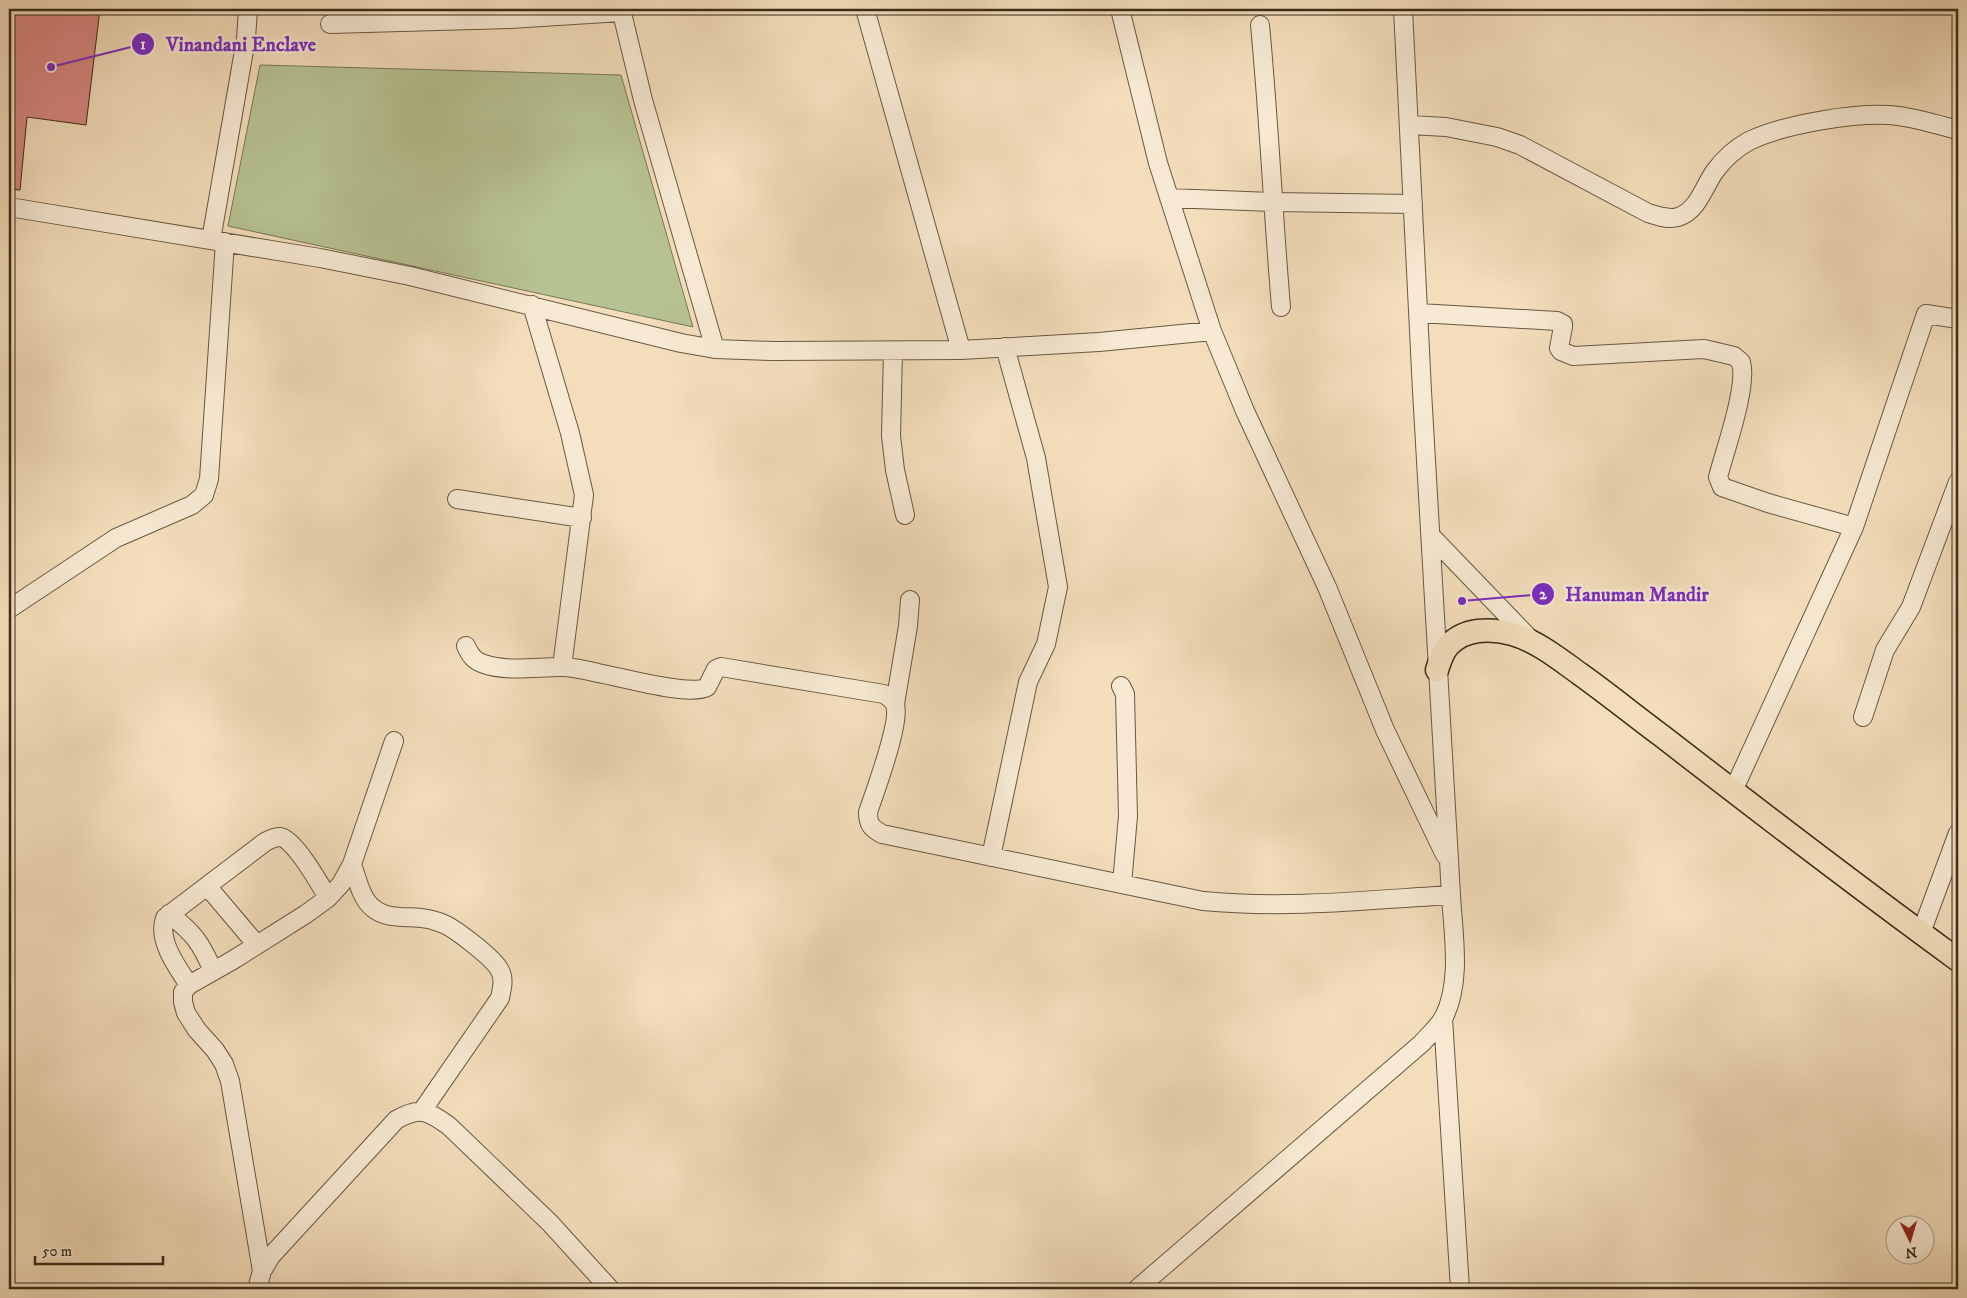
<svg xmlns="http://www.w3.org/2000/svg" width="1967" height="1298" viewBox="0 0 1967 1298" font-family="'IM FELL DW Pica',serif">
<rect width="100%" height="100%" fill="#f3ddbb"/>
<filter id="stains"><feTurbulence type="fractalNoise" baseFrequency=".004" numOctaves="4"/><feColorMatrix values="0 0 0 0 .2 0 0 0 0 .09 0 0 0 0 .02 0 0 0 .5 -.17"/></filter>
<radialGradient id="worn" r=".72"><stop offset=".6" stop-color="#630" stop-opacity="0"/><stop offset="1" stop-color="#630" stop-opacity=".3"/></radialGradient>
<path fill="#b7c293" stroke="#797756" d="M260 65 621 75 693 327 228 226Z"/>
<path fill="#d78781" stroke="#3b2c19" d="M9 9H100L86 125 27 117 20 190 9 189Z"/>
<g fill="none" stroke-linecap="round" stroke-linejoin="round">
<defs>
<path id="minor" d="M621 9 643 100 715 349
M865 9 961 350
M1120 9 1158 163 1212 331 1245 411 1327 587 1385 730 1445 855
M330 24 510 19 622 12
M1260 25C1269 119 1273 213 1281 307
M1410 125 1446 127 1497 137 1520 145 1648 213C1658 216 1668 220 1678 217 1698 211 1704 186 1715 171 1724 159 1736 148 1749 141 1785 124 1859 111 1899 116 1919 119 1939 125 1958 130
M1169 198 1272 202 1413 204
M9 207 320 258 410 276 681 343 715 349 773 351 961 350 1099 342 1212 331
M211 240 246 39 248 9
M532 305 570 433 584 495 562 667
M1419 313 1557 321 1563 324V327L1559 348 1561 351 1573 356 1704 349 1734 356 1741 362C1748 386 1725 450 1718 477L1722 487 1768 503 1854 527
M893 351 891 436 895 470 905 515
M457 499 582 518
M1431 536 1531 640
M9 609 116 538 192 505 204 495 209 479 225 242
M466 646C470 655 474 661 484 664 507 672 536 667 560 667 573 667 586 670 598 673 621 677 689 697 707 687L716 669 721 667 884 694C889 697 893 699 895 705 901 721 875 792 868 812 868 824 871 828 882 834L1203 901C1286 909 1369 900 1451 895
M1121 686 1125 694 1128 816 1122 884
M895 704 908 626 910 600
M1863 717 1885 650 1911 607 1958 482
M1733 791 1854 527 1926 314 1958 319
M991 857 1028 682 1046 644 1058 587 1036 458 1005 347
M352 864C357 878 361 899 373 908 390 922 412 914 432 920 436 921 442 923 446 925 458 931 493 958 499 969 505 978 502 988 500 998L422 1111
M207 886 257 945
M169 914C194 933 201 943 213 971
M1921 933 1958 833
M189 985C177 967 157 940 165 918L265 842C269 840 274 837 280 837 294 838 321 886 328 898
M1443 1018 1460 1289
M262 1271 230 1081 224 1064 215 1050 197 1030 186 1013 183 1002V992L189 985 233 960 306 914 328 898 341 884 352 864 394 741
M257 1289 262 1271 271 1256 396 1120C420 1106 428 1111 449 1126L550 1223 610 1289
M1137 1289 1422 1043C1429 1035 1439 1026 1444 1017 1462 980 1453 934 1451 895L1422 391 1403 9"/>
<path id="major" d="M1437 670C1440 661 1442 653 1448 646 1464 628 1491 628 1512 634 1537 641 1559 659 1580 674 1608 694 1635 716 1662 736 1760 812 1858 887 1958 960"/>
</defs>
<use href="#minor" stroke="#695842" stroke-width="20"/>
<use href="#major" stroke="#3b2c19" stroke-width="25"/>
<use href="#minor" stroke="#f7e9d3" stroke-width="18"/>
<use href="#major" stroke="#f3ddbb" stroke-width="22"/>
</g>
<path fill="none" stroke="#7b2cbf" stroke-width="2" d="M51 67L143 44M1462 601L1543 594"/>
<g fill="#7b2cbf" stroke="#f7e9d3" stroke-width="2">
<circle cx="51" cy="67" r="5"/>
<circle cx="1462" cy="601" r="5"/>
<circle cx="143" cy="44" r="12"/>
<circle cx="1543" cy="594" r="12"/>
</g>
<g font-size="15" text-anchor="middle" font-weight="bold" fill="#fff">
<text x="143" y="49">1</text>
<text x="1543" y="599">2</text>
</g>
<g font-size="20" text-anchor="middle" font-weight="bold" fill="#7b2cbf" stroke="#f7e9d3" stroke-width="4.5" stroke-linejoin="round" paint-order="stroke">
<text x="241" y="51">Vinandani Enclave</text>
<text x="1637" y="601">Hanuman Mandir</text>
</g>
<rect width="1967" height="1298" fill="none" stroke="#f3ddbb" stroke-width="30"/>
<rect x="10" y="10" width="1947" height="1278" fill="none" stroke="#3b2c19" stroke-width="2.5"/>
<rect x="15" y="15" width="1937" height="1268" fill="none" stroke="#3b2c19"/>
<g transform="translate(1910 1240) rotate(175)"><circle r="24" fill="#f7e9d3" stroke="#ac9d89"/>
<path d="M0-4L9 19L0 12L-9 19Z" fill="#8f2418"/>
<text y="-8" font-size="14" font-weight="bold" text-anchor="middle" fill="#3b2c19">N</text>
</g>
<path d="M35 1256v8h128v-8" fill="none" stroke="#3b2c19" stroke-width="2.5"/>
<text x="42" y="1256" font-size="15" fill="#3b2c19" stroke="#f7e9d3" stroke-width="4" paint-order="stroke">50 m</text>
<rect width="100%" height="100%" filter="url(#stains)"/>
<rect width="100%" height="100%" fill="url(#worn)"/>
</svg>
